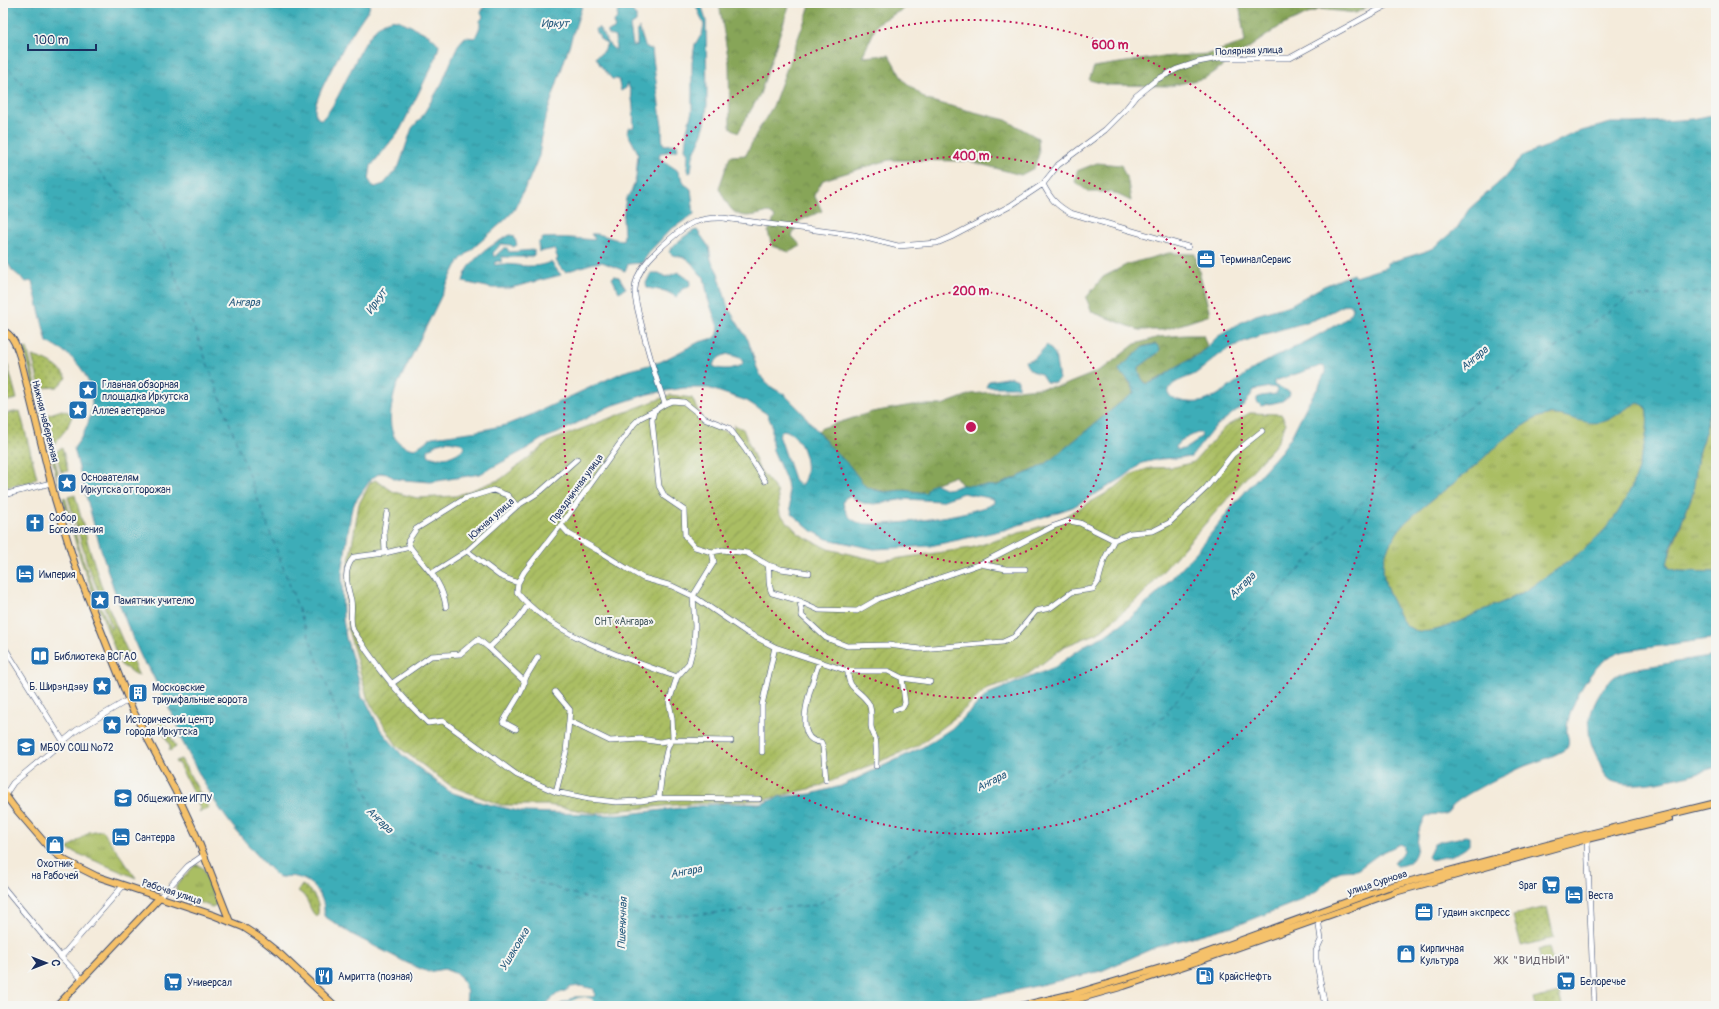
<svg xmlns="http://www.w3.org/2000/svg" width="1719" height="1009" viewBox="0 0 1719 1009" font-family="Pangolin,sans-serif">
<defs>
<pattern id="grass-tufts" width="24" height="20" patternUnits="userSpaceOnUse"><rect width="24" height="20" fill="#aabe63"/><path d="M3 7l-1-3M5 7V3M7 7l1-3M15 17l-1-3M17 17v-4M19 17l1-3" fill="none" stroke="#8a9b55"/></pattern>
<pattern id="forest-crowns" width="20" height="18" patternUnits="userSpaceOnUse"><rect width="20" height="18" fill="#87a559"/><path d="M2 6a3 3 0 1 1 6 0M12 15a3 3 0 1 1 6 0" fill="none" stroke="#6e874d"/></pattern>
<pattern id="park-dots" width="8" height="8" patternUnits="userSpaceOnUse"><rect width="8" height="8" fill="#aabe63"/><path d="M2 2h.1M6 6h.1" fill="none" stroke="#8a9b55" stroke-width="1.8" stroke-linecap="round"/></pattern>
<pattern id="garden-furrows" width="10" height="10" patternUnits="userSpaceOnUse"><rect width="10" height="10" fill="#aabe63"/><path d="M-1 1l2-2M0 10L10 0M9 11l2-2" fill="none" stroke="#8a9b55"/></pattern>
<pattern id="water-ripples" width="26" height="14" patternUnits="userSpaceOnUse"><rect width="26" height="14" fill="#3dadb8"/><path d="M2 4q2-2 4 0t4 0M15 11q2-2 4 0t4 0" fill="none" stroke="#328d99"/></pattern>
</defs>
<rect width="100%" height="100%" fill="#f6f6f2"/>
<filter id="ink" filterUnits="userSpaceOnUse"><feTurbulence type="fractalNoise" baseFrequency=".025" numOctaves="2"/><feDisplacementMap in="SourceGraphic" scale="8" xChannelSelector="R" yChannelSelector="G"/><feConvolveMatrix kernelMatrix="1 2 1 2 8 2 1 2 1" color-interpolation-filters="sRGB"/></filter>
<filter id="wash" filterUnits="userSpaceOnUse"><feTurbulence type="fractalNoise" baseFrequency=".012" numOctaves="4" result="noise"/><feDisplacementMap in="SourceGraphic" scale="16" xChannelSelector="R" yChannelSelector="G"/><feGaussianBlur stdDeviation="0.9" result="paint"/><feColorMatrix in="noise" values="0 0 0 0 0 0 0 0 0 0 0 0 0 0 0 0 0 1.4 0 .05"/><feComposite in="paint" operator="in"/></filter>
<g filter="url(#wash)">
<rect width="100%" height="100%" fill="#f4ebdb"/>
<path fill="url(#grass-tufts)" stroke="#627660" d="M1716 391V572L1678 571 1669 568 1667 561 1693 493 1698 454 1706 429 1710 405Z
M1639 403 1645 406C1651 421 1645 443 1641 458 1626 517 1596 544 1547 576 1537 582 1528 590 1518 595 1505 602 1490 607 1477 613 1460 621 1429 638 1412 629 1401 624 1398 612 1393 602 1385 588 1380 570 1385 555 1389 544 1399 528 1408 520 1427 502 1450 487 1470 470 1492 451 1512 429 1539 417 1559 409 1578 423 1599 422 1613 422 1624 406 1639 403Z
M102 830 136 878 67 849 89 832Z
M195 865H198L203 868 216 902V905L212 907 177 894 176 886Z"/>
<path fill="url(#forest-crowns)" stroke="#516a5c" d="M719 3H790L760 94 738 133 730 127 729 63Z
M811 3H907V7L878 23 862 57 889 55 903 80 927 100 1006 120 1038 138 1039 154 1034 168 1021 175 969 161 889 160 823 180 814 195 822 211 799 221 792 236 801 246 789 252 772 246 768 232 775 217 768 212C737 221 732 215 719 188L730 156 746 155 756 134 773 106Z
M1239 3H1374L1356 13 1319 9 1279 27 1205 78 1170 86 1109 85 1089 80 1094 67 1159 57 1209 54 1245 42Z
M1097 163 1121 165 1128 182 1131 201 1112 192H1089L1075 182 1077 171Z
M1169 253 1195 254 1210 315 1164 330H1139L1092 312 1086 298 1103 277 1128 264Z
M1185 335H1203L1207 346C1197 357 1187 360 1175 368 1166 374 1158 380 1147 384 1142 382 1138 372 1139 367L1159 352 1160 349 1156 344 1148 345 1119 369 1120 373 1126 377 1134 390 1133 395 1120 403 1047 463 1032 471 996 486H964L962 485 955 476 931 485 927 493 903 490 885 492 869 488 864 486 849 465 828 444 818 431 822 428 872 412 912 405H942L971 394 1062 386 1092 374 1107 366 1135 344 1159 337Z"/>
<path fill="url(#park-dots)" stroke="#627660" d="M3 348 17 399 3 402Z
M27 348 38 393 36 394 24 349Z
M32 356C47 360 58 365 67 378L57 387 40 388Z
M62 410 73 414 67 428 54 444 47 415Z
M20 411 37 478 30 482 3 488V414Z
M40 411H43L58 473 56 474 59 486Z
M62 447 68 471 61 472 56 452Z
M75 495 88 544 103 591 99 593 88 566 68 497Z
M65 497 82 557 96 594 94 595 80 558 63 498Z
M107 604 124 644 139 676 121 665 99 608 101 607 110 628H112L104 606Z
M161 718 176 747 170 751 169 749 171 748 157 720Z
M181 759 199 791 194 794 178 763H176L175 761Z
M200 792 209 807 200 812 199 811 201 810 194 795Z
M302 885C313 891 322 904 317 917 308 910 310 898 298 891Z
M1547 907 1554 938 1521 946 1513 915Z
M1559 993 1562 1006H1535L1533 999Z"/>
<path fill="url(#garden-furrows)" stroke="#627660" d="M670 395 692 398 704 424 732 434 734 425 743 429 759 469 777 491 780 514 799 534 828 549 880 561 971 548 1055 522 1114 489 1130 475 1150 468 1175 467 1194 462 1225 427 1250 413 1281 414 1286 423 1277 443 1139 598 1098 633 1065 646 1023 678 987 688 957 716 917 746 817 787 763 800 672 805 595 813 548 805H501L451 786 397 746 368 700 348 629 346 580 359 504 370 483 375 480 394 492 417 498 456 496 501 479 550 441Z"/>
<path fill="#aabe63" stroke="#627660" d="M1549 947 1553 965 1543 967 1538 949Z"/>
<path fill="url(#water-ripples)" stroke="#2c6e8b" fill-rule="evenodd" d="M3 3H370L369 9C357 23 314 94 315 111 315 114 317 117 319 119H322C344 100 362 25 390 20 397 18 406 24 413 27 422 32 434 36 439 46L435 60 400 130 371 166 369 180 372 185 375 187 384 184 399 166 412 128 421 118 442 83 458 45 465 37 475 38 480 27V21L483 17 481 13 484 6 483 3H583L544 123 539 156 529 180 514 210 506 219 461 259 456 266 396 388C389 411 383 445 415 449L432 437 478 431 506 425 531 415 623 372 660 362 699 342 715 338 718 334V327L708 299 704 277C696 272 694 263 686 259 680 256 673 257 669 252 672 245 690 231 697 230L709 247 711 260 718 273 728 308 748 340 757 368 762 378 773 388 785 395 800 410 828 444 849 465 865 486 874 490 885 492 903 490 926 493 928 488 934 483 947 489 953 488 962 485 996 486 1032 471 1047 463 1120 403 1134 393C1134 385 1127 377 1121 374L1119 369 1143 347 1156 344 1160 349 1159 352 1139 367C1138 372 1142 382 1147 384L1158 380 1176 367 1199 355 1217 337 1236 325 1256 315 1290 305 1324 286 1353 274 1355 277 1387 267V263L1424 252 1433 248 1457 228 1469 209 1504 178 1519 160 1526 154 1548 146 1574 133 1611 123H1635L1693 119 1716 114V391L1710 405 1706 429 1698 454 1693 493 1671 548 1667 564 1669 568 1678 571 1716 572V638L1625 651C1621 652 1617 653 1613 655 1591 665 1570 704 1567 727 1566 735 1571 741 1567 748 1554 757 1538 761 1525 766 1506 774 1487 783 1470 793 1465 796 1459 800 1455 803 1450 807 1450 812 1445 814 1440 816 1435 813 1430 815 1407 827 1430 863 1397 866L1394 863 1404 852V846L1400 844 1379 854 1357 870 1341 871 1336 873 1318 890 1299 901 1243 923 1156 947 1101 971 983 998 922 1006H557L575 997H593L595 995 594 989 581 986 571 987 565 991 557 994 544 1006H466L467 991 461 978 457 974 444 969 428 972 407 963 353 935 324 916C327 891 303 870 279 878 255 854 232 828 214 800 201 779 191 758 179 735L182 734 147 664 145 665C111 594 93 524 74 448 106 407 94 363 47 342L32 281 26 282 12 270 3 255ZM1347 304 1351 305 1353 309C1351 319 1333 326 1325 331 1303 345 1277 354 1255 368 1238 379 1223 395 1204 401 1195 404 1176 402 1169 395 1166 382 1186 379 1195 374 1208 365 1218 354 1232 347 1258 334 1286 329 1313 320 1325 316 1336 309 1347 304ZM727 354 740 358 743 362 742 365C733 369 722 371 713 366L714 363 720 357ZM1321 366 1325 367V372L1319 386 1307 405 1291 437 1282 450 1236 502 1197 551 1157 594 1130 618 1104 636 1087 644 1055 667 988 694 951 729 923 747 841 786 811 794 779 797 761 804 726 803 618 815 522 812 483 803 450 792 402 755 380 729 366 701 362 698 359 680 346 638 343 619 342 574 351 512 355 502 371 479 380 473 387 474 396 479 404 480 431 482 480 474 523 451 542 439 558 433 608 407 648 394 684 388H708L747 401 767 414 772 425V444L773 450 787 482 791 510 792 514 809 529 827 539 874 549 930 546 1004 530 1073 507 1123 478 1142 463 1160 459 1191 457 1214 428 1246 403 1254 390 1270 387 1276 388 1277 392 1276 394 1261 396 1257 398V402L1261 406 1282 401 1289 396 1290 392 1274 385V381ZM1639 403 1645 406C1651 421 1645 443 1641 458 1626 517 1596 544 1547 576 1537 582 1528 590 1518 595 1505 602 1490 607 1477 613 1460 621 1429 638 1412 629 1401 624 1398 612 1393 602 1385 588 1380 570 1385 555 1389 544 1399 528 1408 520 1427 502 1450 487 1470 470 1492 451 1512 429 1539 417 1561 408 1581 427 1602 422 1616 419 1625 406 1639 403ZM783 430C802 432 814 471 801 485L795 482 779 435ZM1197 433H1201L1202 435C1197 442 1185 452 1176 449V446L1180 441ZM448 441 461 443 465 447C457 456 439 462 428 455V450L438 443ZM963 493 990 498 994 500V503C977 514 875 530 857 522 849 519 844 510 843 502L845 498 849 496 863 503 875 504 905 499 941 501Z
M617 3H623L627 6 626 3H627L636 16V22L630 26 633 45 637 46V33L639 27 645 46 652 50 661 120C664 129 660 137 664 145L677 144 678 150 660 153 659 158 677 170 685 184 691 189 694 214 670 230 651 250 642 263 628 264 625 271 602 262 594 263 565 272 559 266 556 260 558 259 555 251 553 249 539 252 538 243 543 238C561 237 576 238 593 240L595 239 591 234C603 233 611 240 623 240L624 235 623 218 626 198 631 192 636 178 638 153 627 132 629 128 634 127C633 113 634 96 627 83L626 88 621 91 618 79H612L600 65 596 57 604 51 607 43 601 40 596 30 598 27C605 34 608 47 616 50L615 37 608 34V31L613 30 615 27 613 24 618 17 617 13 619 10 612 8 613 5Z
M695 3H701L706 21 707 105 705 124 699 142 693 156 691 172 689 173 687 170 688 153 685 149 687 130 692 111V63L695 44 702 34 704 25Z
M510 235 514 236 517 245 513 247 511 245 501 244 493 253 494 257 504 248H507L509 252 534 250V255L530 257H502L501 262 498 261 494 263 495 265C507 262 520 267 532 266 539 266 545 264 551 262L561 275 510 288H492L463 282C467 260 491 245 510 235Z
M678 272 691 281 689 287 682 289 677 297 665 291 647 288 646 283 651 273H659L666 277Z
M614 276 619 277 626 288 619 292 612 278Z
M1047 345 1055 354 1059 380 1055 383 1046 382 1041 374C1032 372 1028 370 1025 361L1034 359Z
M1011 377 1018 380V387H986L989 381Z
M1716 656V767C1692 775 1635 791 1612 781 1604 777 1602 768 1599 761 1594 751 1589 741 1589 729 1588 712 1600 689 1613 678 1619 672 1630 670 1638 668Z
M1465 836 1469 837V845C1460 855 1443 857 1431 860L1428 857 1434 844C1445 839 1455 840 1465 836Z"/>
<path fill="#f4ebdb" d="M585 997 592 999 595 1006H560L578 998Z"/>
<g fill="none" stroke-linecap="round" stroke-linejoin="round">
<path stroke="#275b7e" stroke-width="1" stroke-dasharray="5 4" stroke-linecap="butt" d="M3 62 163 244 382 834 651 918 816 905 1169 714 1166 711 1419 442 1630 297 1716 291"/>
</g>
</g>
<g filter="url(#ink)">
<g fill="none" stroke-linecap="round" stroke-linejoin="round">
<defs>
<path id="minor" d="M1043 184C1050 198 1056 205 1070 213L1188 247
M665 404 672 401 684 402 704 418 729 428 745 449 765 481
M3 495 51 483
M387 512 384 530 385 553 410 547C425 568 442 579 446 607
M561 525 569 534 597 550 626 568 643 578 672 586 693 596 746 632 775 647 848 671H888L902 678 930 682
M410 547 408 541 416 529 464 499 493 490 507 495 517 506
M467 551 500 576 518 583 517 592C551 635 627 659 677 677
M385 553 354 557C342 570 347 585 351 600 353 611 349 620 353 630 357 637 363 644 367 651 385 677 405 701 428 723L443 721 517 775 556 792 589 799 616 802 641 801 659 798 759 799
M980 564 1006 569H1025
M768 565C770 575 767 584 772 593L797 600 819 610 857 611 878 599 980 564 1054 526 1069 521 1080 523 1114 540 1130 533 1153 531 1169 523 1205 489 1233 454 1262 431
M432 573 467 551 517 506 541 491 577 459
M809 573 781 569 768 565 747 553 723 550 712 552 695 547 685 536 684 510 665 497 659 486 652 420 654 411 665 404C655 376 647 348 640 319 638 309 634 299 635 289 636 269 655 252 669 240 687 224 698 217 723 218L854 235 898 246 937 243 951 237 1010 206 1043 184 1058 165 1105 130 1124 111 1136 96 1156 80 1177 69 1198 62 1219 58H1290L1391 3
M518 583 524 572 561 525 634 424 640 418 654 411
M800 601 802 616 826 638 847 646 888 645 920 649 1003 642 1014 637 1036 611 1050 608 1072 592 1093 589 1098 582 1104 560 1114 540
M3 645 63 741
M489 648 519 618 528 605
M819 662C814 678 789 742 821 742L823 747 826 780
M848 671C847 690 861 690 869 704 872 711 871 719 871 726 871 730 874 734 875 738 877 747 876 757 876 766
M391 684 431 656 460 654 478 639 489 648 525 682
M555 692 570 710 566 752 556 792
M895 710 903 707 905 703 902 678
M569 721 610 741 640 739 660 742 671 740 731 741
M516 729 503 722 521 692 526 677 538 657
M762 752V705L775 647
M3 793 5 795 13 783 77 730 128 700
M659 798 662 771 668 746 673 738 672 718 669 702 677 677 689 663 694 644 695 626 693 596 714 562 712 552
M1587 839 1594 1006
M3 887 61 957 82 979
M159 898 188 866 204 855
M1318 918 1321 940 1316 951V959L1325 1006
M61 957 123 886"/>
<path id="major" d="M3 331C13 334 17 348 20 357L55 499 75 565 133 711 175 790 196 835 230 922
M3 792 14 807 51 850 66 861 96 876 213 915 243 927 260 938 280 954 335 1006
M57 1006 159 898
M1021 1006 1077 993 1184 961 1388 887 1585 835 1716 803
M1053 1006 1124 986 1202 960 1395 892 1587 839 1669 819"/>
</defs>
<use href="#minor" stroke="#3c4b71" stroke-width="6"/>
<use href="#major" stroke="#3c4b71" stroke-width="8"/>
<use href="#minor" stroke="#fff" stroke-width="5"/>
<use href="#major" stroke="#f5c16b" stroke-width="6"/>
</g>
</g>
<g fill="none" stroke="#c2185b" stroke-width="2" stroke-dasharray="2 4">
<circle cx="971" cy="427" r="136"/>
<circle cx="971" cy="427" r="271"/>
<circle cx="971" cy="427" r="407"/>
</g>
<defs>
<symbol id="office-square" viewBox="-11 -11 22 22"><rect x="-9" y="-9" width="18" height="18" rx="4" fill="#1f6fb2" stroke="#f6f6f2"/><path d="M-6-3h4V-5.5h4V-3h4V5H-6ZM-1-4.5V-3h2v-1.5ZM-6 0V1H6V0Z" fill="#fff"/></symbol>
<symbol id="sight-square" viewBox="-11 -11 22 22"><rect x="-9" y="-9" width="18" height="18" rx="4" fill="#1f6fb2" stroke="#f6f6f2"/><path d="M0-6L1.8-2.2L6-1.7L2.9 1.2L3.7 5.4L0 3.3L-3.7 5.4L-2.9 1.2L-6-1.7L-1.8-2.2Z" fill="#fff"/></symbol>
<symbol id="church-square" viewBox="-11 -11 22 22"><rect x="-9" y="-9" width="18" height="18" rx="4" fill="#1f6fb2" stroke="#f6f6f2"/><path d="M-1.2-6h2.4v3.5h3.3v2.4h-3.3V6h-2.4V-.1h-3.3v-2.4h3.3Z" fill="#fff"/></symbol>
<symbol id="hotel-square" viewBox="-11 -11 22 22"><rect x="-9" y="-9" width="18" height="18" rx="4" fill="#1f6fb2" stroke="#f6f6f2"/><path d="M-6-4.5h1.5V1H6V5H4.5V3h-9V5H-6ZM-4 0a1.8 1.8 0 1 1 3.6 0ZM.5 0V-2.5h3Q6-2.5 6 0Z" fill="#fff"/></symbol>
<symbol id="library-square" viewBox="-11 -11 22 22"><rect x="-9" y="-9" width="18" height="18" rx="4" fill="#1f6fb2" stroke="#f6f6f2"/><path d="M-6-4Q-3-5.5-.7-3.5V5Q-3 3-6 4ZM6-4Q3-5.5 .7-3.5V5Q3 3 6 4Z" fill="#fff"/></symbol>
<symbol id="building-square" viewBox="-11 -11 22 22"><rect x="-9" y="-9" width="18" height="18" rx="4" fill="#1f6fb2" stroke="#f6f6f2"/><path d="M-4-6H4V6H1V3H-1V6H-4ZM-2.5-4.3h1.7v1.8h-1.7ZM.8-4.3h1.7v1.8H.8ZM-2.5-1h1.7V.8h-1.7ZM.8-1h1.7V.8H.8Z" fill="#fff"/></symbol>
<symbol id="school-square" viewBox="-11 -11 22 22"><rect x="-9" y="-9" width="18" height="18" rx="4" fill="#1f6fb2" stroke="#f6f6f2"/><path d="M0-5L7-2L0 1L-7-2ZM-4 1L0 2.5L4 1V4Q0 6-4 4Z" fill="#fff"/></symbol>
<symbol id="university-square" viewBox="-11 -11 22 22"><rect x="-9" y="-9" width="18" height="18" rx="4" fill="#1f6fb2" stroke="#f6f6f2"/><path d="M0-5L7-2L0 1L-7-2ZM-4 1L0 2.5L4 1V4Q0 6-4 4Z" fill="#fff"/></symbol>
<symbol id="shop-square" viewBox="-11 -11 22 22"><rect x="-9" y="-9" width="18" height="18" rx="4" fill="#1f6fb2" stroke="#f6f6f2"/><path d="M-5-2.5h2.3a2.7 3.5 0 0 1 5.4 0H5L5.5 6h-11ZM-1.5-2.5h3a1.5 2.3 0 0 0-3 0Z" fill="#fff"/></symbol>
<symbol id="supermarket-square" viewBox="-11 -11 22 22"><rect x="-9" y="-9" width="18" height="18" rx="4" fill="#1f6fb2" stroke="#f6f6f2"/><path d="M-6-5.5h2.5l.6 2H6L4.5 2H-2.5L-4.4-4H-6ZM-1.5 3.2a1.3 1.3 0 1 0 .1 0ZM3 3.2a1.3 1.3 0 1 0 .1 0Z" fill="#fff"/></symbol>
<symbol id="restaurant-square" viewBox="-11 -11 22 22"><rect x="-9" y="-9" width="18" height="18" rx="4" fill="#1f6fb2" stroke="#f6f6f2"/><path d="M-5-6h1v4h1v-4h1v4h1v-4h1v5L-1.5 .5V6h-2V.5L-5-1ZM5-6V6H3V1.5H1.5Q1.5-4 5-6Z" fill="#fff"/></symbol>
<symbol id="fuel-square" viewBox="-11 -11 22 22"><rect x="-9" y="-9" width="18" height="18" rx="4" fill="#1f6fb2" stroke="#f6f6f2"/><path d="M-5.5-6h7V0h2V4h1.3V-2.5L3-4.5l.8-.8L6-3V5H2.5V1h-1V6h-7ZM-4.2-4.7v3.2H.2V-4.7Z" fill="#fff"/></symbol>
</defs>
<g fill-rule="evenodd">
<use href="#office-square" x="1195" y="248" width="22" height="22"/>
<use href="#sight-square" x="77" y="379" width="22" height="22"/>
<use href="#sight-square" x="67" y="399" width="22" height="22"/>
<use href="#sight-square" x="56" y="472" width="22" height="22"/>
<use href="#church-square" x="24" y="512" width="22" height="22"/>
<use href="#hotel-square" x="14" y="563" width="22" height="22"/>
<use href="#sight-square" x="89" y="589" width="22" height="22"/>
<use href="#library-square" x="29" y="645" width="22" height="22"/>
<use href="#sight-square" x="91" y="675" width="22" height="22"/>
<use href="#building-square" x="127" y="682" width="22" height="22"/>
<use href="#sight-square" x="101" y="714" width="22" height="22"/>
<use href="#school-square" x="15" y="736" width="22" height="22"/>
<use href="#university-square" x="112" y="787" width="22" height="22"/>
<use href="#hotel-square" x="110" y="826" width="22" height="22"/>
<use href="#shop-square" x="44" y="834" width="22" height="22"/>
<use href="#supermarket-square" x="1540" y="874" width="22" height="22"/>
<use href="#hotel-square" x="1563" y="884" width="22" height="22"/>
<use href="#office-square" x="1413" y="901" width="22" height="22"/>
<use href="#shop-square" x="1395" y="943" width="22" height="22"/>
<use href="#restaurant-square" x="313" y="965" width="22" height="22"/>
<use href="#fuel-square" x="1194" y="965" width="22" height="22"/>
<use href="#supermarket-square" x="1555" y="970" width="22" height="22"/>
<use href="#supermarket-square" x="162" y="971" width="22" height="22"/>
</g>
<g text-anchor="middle" stroke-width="4" stroke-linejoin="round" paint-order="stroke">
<g font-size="10" fill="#1b2f5e" stroke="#f6f6f2">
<text transform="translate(1249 50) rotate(-2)" y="4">Полярная улица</text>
<text transform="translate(46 421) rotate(76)" y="4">Нижняя набережная</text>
<text transform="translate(576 488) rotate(-54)" y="4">Праздничная улица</text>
<text transform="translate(491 518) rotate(-42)" y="4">Южная улица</text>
<text transform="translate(1377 882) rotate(-18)" y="4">улица Сурнова</text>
<text transform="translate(172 891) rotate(18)" y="4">Рабочая улица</text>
</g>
<g font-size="10" fill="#1b2f5e" stroke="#f6f6f2" text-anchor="start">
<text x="1220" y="263">ТерминалСервис</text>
<text x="102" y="388">Главная обзорная<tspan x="102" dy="12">площадка Иркутска</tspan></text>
<text x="92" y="414">Аллея ветеранов</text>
<text x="81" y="481">Основателям<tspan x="81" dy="12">Иркутска от горожан</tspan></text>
<text x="49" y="521">Собор<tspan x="49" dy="12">Богоявления</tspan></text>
<text x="39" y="578">Империя</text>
<text x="114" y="604">Памятник учителю</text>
<text x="54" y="660">Библиотека ВСГАО</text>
<text x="88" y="690" text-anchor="end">Б. Ширэндэву</text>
<text x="152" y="691">Московские<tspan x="152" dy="12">триумфальные ворота</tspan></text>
<text x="126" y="723">Исторический центр<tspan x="126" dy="12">города Иркутска</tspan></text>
<text x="40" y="751">МБОУ СОШ №72</text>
<text x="137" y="802">Общежитие ИГПУ</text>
<text x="135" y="841">Сантерра</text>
<text x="55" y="867" text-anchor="middle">Охотник<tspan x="55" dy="12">на Рабочей</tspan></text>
<text x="1537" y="889" text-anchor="end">Spar</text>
<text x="1588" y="899">Веста</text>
<text x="1438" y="916">Гудвин экспресс</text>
<text x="1420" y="952">Кирпичная<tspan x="1420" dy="12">Культура</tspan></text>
<text x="338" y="980">Амритта (позная)</text>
<text x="1219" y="980">КрайсНефть</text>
<text x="1580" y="985">Белоречье</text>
<text x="187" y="986">Универсал</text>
</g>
<g font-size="10" fill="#465a60" stroke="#f6f6f2">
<text x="624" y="625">СНТ «Ангара»</text>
</g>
<g font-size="11" font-style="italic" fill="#275b7e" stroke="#f6f6f2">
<text x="555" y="27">Иркут</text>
<text transform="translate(376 301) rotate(-55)" y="4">Иркут</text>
<text x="244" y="306">Ангара</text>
<text transform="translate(1474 358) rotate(-40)" y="4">Ангара</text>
<text transform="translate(1242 585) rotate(-45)" y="4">Ангара</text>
<text transform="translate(991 781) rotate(-27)" y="4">Ангара</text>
<text transform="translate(380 820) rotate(44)" y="4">Ангара</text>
<text transform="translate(686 871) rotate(-10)" y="4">Ангара</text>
<text transform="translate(622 923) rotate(-88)" y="4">Пшеничная</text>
<text transform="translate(514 949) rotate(-59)" y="4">Ушаковка</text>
</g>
<g font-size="11" letter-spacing="1" fill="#615a64" stroke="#f6f6f2">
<text x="1533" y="964">ЖК "ВИДНЫЙ"</text>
</g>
</g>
<circle cx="971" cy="427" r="6" fill="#c2185b" stroke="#f6f6f2" stroke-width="2"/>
<g font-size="12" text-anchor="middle" font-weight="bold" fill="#c2185b" stroke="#f6f6f2" stroke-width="4" stroke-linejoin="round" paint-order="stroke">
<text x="1110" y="49">600 m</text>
<text x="971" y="160">400 m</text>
<text x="971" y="295">200 m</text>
</g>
<rect width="1719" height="1009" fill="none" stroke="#f6f6f2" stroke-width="16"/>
<g transform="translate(46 963) rotate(90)" stroke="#f6f6f2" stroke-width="3" paint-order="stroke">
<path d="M0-3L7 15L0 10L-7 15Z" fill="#1b2f5e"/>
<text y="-6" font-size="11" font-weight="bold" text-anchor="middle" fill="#1b2f5e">С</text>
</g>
<path d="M28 44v6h68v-6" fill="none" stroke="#1b2f5e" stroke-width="2"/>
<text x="34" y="44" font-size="12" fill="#1b2f5e" stroke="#f6f6f2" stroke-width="3" paint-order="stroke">100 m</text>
</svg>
